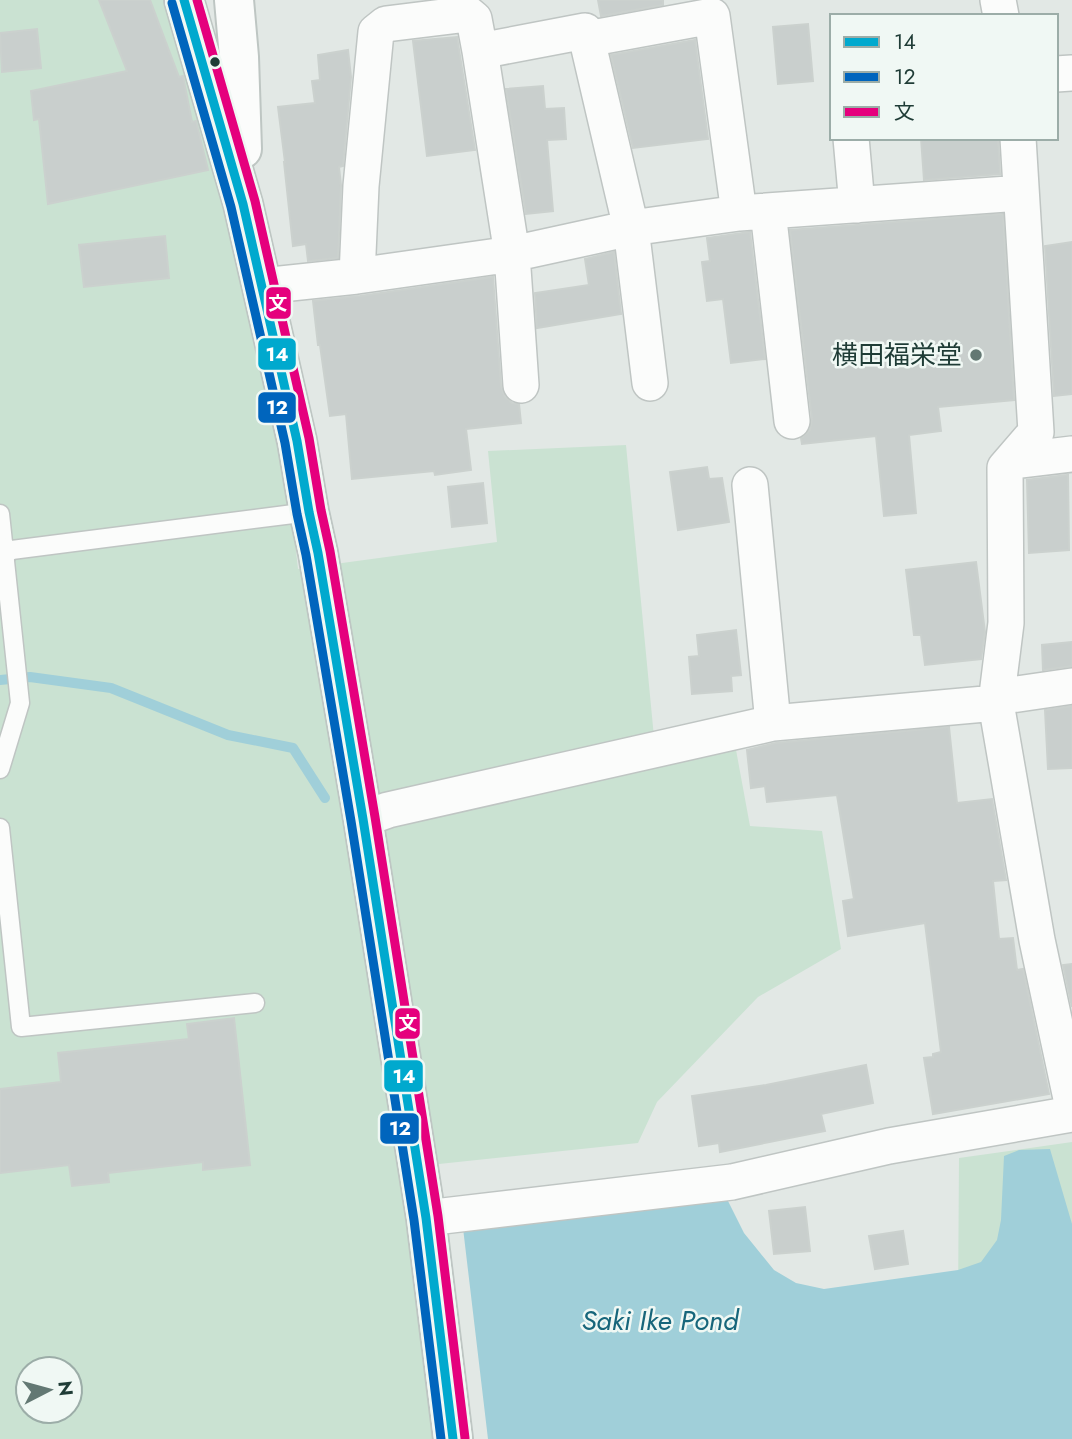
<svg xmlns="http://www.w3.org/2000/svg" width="1072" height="1439" viewBox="0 0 1072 1439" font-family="Jost,'Noto Sans JP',sans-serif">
<rect width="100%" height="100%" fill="#e2e8e5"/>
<path fill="#cae2d2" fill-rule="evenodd" d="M0 0H166L222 172 292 515 298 569 497 542 488 451 626 445 656 758 734 739 750 826 822 831 841 949 758 997 657 1102 638 1143 401 1168 435 1439H0ZM28 1369H70V1411H28Z
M1072 1142V1294L958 1306 959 1158Z"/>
<path fill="#a0cfd9" d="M1050 1149 1072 1224V1439H488L463 1228 724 1193 744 1233 774 1270 796 1283 824 1289 958 1270 981 1262 997 1240 1001 1220 1004 1156 1019 1150Z"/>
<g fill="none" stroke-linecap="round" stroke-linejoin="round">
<path stroke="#a0cfd9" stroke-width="10" d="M0 680 30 677 111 688 228 735 293 748 325 798"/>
</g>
<path fill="#c9cfcd" stroke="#cbd1ce" stroke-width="2" d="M99 0H150L179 77 183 76 192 122 196 121 208 170 48 204 39 119 34 120 31 91 127 71Z
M598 0H663V5L601 16Z
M808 24 813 81 778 84 773 27Z
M37 29 41 68 2 72 0 33Z
M457 37 475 150 427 156 413 41Z
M695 40 708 139 633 148 611 55Z
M348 50 351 77 343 166 339 167 341 185 338 258 308 261 306 244 293 246 284 162H285L278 107 315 103 312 81 320 80 318 55Z
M543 86 545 109 564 108 566 139 547 140 553 211 526 214 506 89Z
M921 138H998L1000 174 924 180Z
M1003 214 1014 400 938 407 941 431 909 435 916 513 884 516 876 436 802 444 801 438 810 430 812 419 790 230Z
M750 232 765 359 731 363 723 299 707 301 702 262 710 261 707 238Z
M165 236 169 278 84 287 79 245Z
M1072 242V394L1054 396 1045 246Z
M614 252 621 314 537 328 535 293 589 285 585 259Z
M493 277 501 386 505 397 512 403 519 404 521 423 466 429 471 470 435 475 434 471 352 479 346 414 330 416 320 345H318L313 301 360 296Z
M707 467 709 479 722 478 729 522 678 530 670 472Z
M1068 475 1069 550 1029 553 1027 480Z
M483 483 487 523 452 527 448 487Z
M976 562 985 632 981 659 925 665 921 635H914L906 570Z
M736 630 741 675 731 676 732 691 692 694 689 657 699 656 697 635Z
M1072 642V666L1043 670 1042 645Z
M1072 706V768L1048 769 1045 710Z
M949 727 957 803 992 799 1006 880 993 881 999 939 1013 938 1017 970 1023 969 1049 1094 933 1114 924 1058 933 1057V1054L941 1052 925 923 848 936 843 901 854 899 837 795 767 802 765 786 751 788 747 750 776 743Z
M1072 964V1007L1063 965Z
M234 1018 250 1165 203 1170V1162L108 1173 109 1182 72 1186 69 1165 0 1173V1089L61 1082 58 1053 189 1039 187 1024Z
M866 1065 873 1103 821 1114 825 1131 720 1152 719 1143 699 1146 692 1096 766 1085Z
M805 1207 810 1251 774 1254 769 1211Z
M903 1231 908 1264 875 1269 869 1236Z"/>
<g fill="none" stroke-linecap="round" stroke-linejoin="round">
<defs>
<path id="service" d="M0 514 20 703 0 769
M4 551 309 512
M0 828 21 1027 255 1003"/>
<path id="pedestrian" d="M0 552 4 551"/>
<path id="minor" d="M998 0 1001 16
M587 39 712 16 739 213
M480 51 585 31 631 228 650 383
M1056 74 1072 73
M851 138 857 205
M768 211 792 421
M357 276 361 186 376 32 386 24 468 14 474 19 480 51 512 254 521 385
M262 286 357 276 512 254 631 228 739 213 1021 193
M1012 461 1072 454
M750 485 773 723
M997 697 1072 686
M996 703 1037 940 1072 1103
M363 819 388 810 773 723 996 703 1006 623 1005 468 1036 432 1018 138
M426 1218 732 1182 889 1146 1072 1114"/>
<path id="secondary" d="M184 0 243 204 297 441 309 512 318 553 363 819 426 1218 453 1439
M234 0 239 57 242 149"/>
</defs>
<use href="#service" stroke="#bfc5c3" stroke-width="21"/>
<use href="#pedestrian" stroke="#bfc5c3" stroke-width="30"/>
<use href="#minor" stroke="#bfc5c3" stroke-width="38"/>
<use href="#secondary" stroke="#bec6c3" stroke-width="42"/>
<use href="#service" stroke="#fbfcfb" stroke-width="18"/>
<use href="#pedestrian" stroke="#fbfcfb" stroke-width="26"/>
<use href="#minor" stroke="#fbfcfb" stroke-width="35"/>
<use href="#secondary" stroke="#fbfcfb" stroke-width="38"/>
<defs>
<path id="bus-1" d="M184 0 243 204 297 441 309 512 318 553 363 819 426 1218 453 1439"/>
<path id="bus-2" d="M172 3 231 207 285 443 297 514 306 555 351 821 414 1220 441 1439"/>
<path id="bus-3" d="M197 0 255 201 309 438 321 510 330 551 375 817 438 1216 465 1438"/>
</defs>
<use href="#bus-1" stroke="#f0f8f4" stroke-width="14"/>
<use href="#bus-2" stroke="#f0f8f4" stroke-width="14"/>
<use href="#bus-3" stroke="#f0f8f4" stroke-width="14"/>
<use href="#bus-1" stroke="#00a9ce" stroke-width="9"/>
<use href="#bus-2" stroke="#0065bd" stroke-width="9"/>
<use href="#bus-3" stroke="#e5007d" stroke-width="9"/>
</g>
<circle fill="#1f3c36" stroke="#f0f8f4" stroke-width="2.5" cx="215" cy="62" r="6"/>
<circle fill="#637873" stroke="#f0f8f4" stroke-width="2.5" cx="976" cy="355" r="7"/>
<g text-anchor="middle" stroke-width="5" stroke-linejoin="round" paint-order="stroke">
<g font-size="26" fill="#1f3c36" stroke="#f0f8f4" text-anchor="end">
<text x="962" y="364">横田福栄堂</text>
</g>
<g font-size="28" font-style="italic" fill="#17667b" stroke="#f0f8f4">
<text x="660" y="1330">Saki Ike Pond</text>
</g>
</g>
<g stroke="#f0f8f4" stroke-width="2.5">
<rect x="265" y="286" width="27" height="34" rx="7" fill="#e5007d"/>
<rect x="257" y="337" width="40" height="34" rx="7" fill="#00a9ce"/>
<rect x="257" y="391" width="40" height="33" rx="7" fill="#0065bd"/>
<rect x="394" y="1007" width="27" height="33" rx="7" fill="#e5007d"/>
<rect x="383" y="1059" width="41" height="34" rx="7" fill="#00a9ce"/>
<rect x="379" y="1112" width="41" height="33" rx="7" fill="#0065bd"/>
</g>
<g font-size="19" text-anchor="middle" font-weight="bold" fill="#fff">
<text x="278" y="310">文</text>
<text x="277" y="361">14</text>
<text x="277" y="414">12</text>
<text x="408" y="1030">文</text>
<text x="404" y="1083">14</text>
<text x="400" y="1135">12</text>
</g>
<rect x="830" y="14" width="228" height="126" fill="#f0f8f4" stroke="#9cada8" stroke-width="2"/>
<rect x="844" y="37" width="35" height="10" fill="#00a9ce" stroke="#9cada8" stroke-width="2"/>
<text x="894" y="49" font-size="21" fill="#1f3c36">14</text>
<rect x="844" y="72" width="35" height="10" fill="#0065bd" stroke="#9cada8" stroke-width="2"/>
<text x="894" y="84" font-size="21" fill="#1f3c36">12</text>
<rect x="844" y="107" width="35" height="10" fill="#e5007d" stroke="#9cada8" stroke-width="2"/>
<text x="894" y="119" font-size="21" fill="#1f3c36">文</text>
<g transform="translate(49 1390) rotate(84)"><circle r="33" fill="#f0f8f4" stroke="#9cada8" stroke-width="2"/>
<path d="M0-5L12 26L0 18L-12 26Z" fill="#637873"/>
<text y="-10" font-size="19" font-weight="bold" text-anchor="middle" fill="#1f3c36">N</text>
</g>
</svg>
